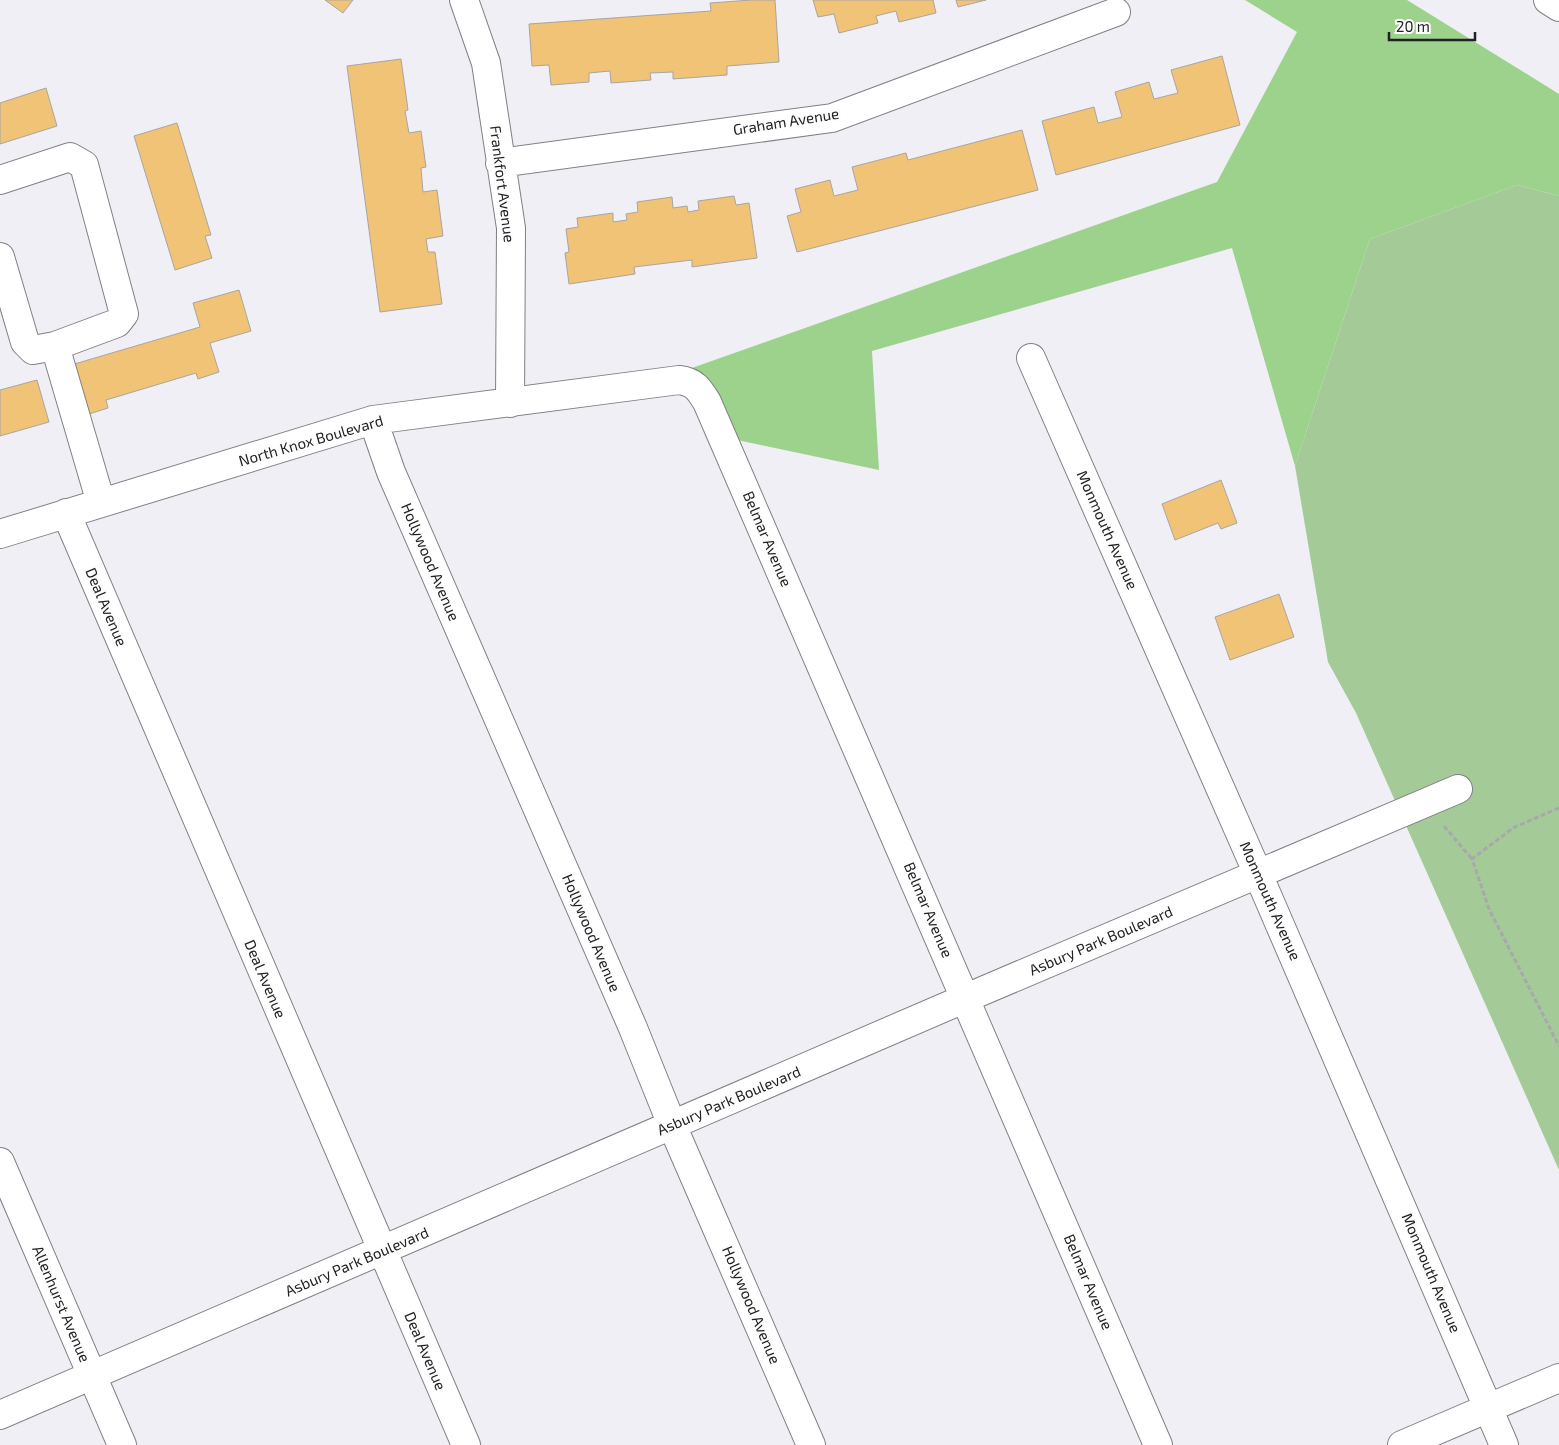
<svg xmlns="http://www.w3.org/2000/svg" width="1559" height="1445" viewBox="0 0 1559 1445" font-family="'Exo 2',sans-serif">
<rect width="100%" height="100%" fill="#f0eff5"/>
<path fill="#a4ca98" d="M1517 185 1559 196V1170L1356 713 1328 662 1295 466 1370 239Z"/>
<path fill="#9dd28c" d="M1245 0H1407L1559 94V196L1517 185 1370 239 1295 466 1232 248 872 351 879 470 728 438 689 369 1217 182 1297 32Z"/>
<path fill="#f1c376" stroke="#a8a5a1" d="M325 0H353L343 13Z
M751 0H775L779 62 727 66V75L673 79V72L650 73 651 80 611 83 610 71 589 73V82L551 85 549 65 532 66 529 24 711 11 710 3Z
M813 0H933L936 13 899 22 896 11 876 16 878 23 839 33 834 14 818 17Z
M956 0H986L958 7Z
M1222 56 1240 125 1056 175 1042 121 1094 107 1098 123 1122 117 1115 92 1149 82 1154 99 1178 93 1171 70Z
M401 59 408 110 405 111 409 133 421 131 426 167 421 168 423 192 437 190 443 236 426 239 428 252H435L442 304 380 312 347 66Z
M46 88 57 126 0 144V103Z
M177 123 211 235 205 236 212 258 175 270 134 136Z
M1022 130 1038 190 797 252 787 216 801 212 795 189 830 180 834 196 858 190 852 167 906 153 908 160Z
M734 196 736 205 749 203 757 258 692 267V260L634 267 635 274 569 284 565 253 569 252 566 229 578 227 577 218 613 213V222L627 220 626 214 638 212 637 202 672 197 673 208 687 206 688 212 699 210 698 201Z
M239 290 251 331 210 343 219 372 198 379 196 373 106 400 108 408 86 415 71 365 200 327 193 303Z
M37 380 49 422 0 436V390Z
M1221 480 1237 523 1221 529 1218 523 1175 540 1162 504Z
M1279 594 1294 637 1230 660 1215 617Z"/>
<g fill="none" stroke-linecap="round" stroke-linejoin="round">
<defs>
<path id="minor" d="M464 0 486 63 511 228 510 403
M500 163 832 118 1116 12
M0 180 70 157 84 165 124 314 117 323 55 346 33 350 25 342 0 257
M55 346 101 503
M1031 358 1258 874 1504 1445
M373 420 391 472 633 1028 672 1125 811 1445
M66 513 466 1445
M0 534 373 420 679 380C695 382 699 389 707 402L1158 1445
M0 1162 122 1445
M0 1415 966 998 1458 789
M1402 1445 1559 1378"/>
<path id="highway" d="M1548 0 1559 7"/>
</defs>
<use href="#minor" stroke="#818085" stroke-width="30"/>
<use href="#highway" stroke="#818085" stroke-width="30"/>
<path stroke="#a8a8ac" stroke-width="3" stroke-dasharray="5 2.5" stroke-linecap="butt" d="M1559 808 1513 828 1472 859 1489 909 1559 1046
M1444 826 1472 859"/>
<use href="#minor" stroke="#fff" stroke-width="28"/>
<use href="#highway" stroke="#fff" stroke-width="28"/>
</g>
<g text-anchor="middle" stroke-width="5" stroke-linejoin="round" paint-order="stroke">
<g font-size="15" fill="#212123" stroke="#fdfdfe">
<text transform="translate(786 122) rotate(-9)" y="5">Graham Avenue</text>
<text transform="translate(502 184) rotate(83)" y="5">Frankfort Avenue</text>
<text transform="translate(311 441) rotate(-16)" y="5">North Knox Boulevard</text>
<text transform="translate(1107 530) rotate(66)" y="5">Monmouth Avenue</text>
<text transform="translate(767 539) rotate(67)" y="5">Belmar Avenue</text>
<text transform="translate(430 562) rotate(67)" y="5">Hollywood Avenue</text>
<text transform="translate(106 607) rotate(67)" y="5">Deal Avenue</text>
<text transform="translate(1270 901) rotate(66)" y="5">Monmouth Avenue</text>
<text transform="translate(928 910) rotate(67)" y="5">Belmar Avenue</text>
<text transform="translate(591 933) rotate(67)" y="5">Hollywood Avenue</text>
<text transform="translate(1101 941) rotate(-23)" y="5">Asbury Park Boulevard</text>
<text transform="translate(265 979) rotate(67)" y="5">Deal Avenue</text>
<text transform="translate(729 1101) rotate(-23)" y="5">Asbury Park Boulevard</text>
<text transform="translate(357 1262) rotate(-23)" y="5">Asbury Park Boulevard</text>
<text transform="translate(1431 1273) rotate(67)" y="5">Monmouth Avenue</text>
<text transform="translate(1088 1282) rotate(67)" y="5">Belmar Avenue</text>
<text transform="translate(61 1304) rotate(67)" y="5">Allenhurst Avenue</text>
<text transform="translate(751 1305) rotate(67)" y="5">Hollywood Avenue</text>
<text transform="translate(425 1351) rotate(67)" y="5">Deal Avenue</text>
</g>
</g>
<path d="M1389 32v8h86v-8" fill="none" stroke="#212123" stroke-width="2.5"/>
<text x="1396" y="32" font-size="15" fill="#212123" stroke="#fdfdfe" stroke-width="4" paint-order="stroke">20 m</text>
</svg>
